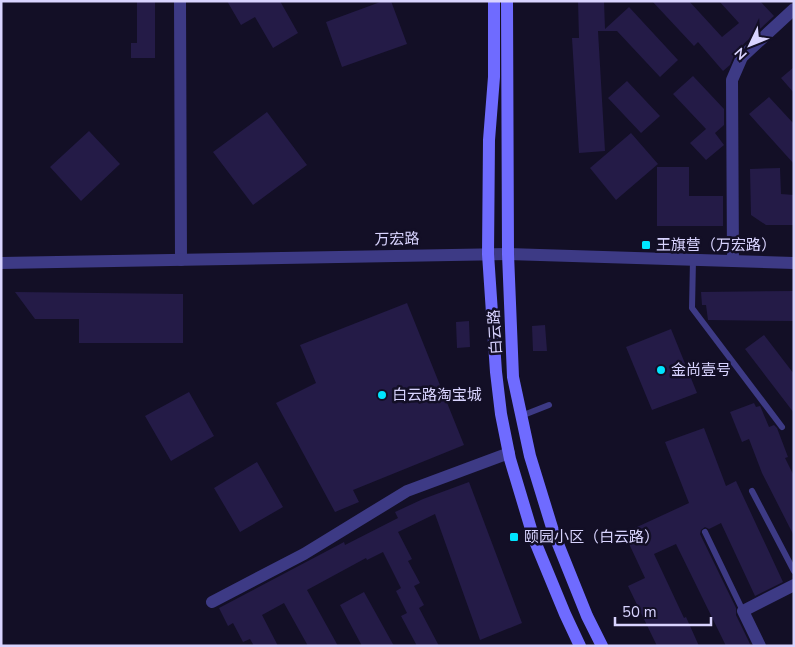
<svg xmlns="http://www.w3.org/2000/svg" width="795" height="647" viewBox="0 0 795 647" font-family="'Nunito Sans','Noto Sans SC',sans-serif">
<rect width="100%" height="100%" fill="#130f26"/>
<path fill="#241b47" d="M137 1H155V58H131V43H137Z
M227 1H280L298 33 273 48 255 17 241 25Z
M383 1H391L407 44 342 67 326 22Z
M578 1H604L605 29 629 7 678 60 660 77 617 31H598L605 151 579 153 572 38H579Z
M652 1H689L722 37 739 23 719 1H760L774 16 736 51 730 65 723 71 698 42 694 46Z
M794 67V93L781 78Z
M693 76 724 109V125L715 133 724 145 706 160 690 143 706 129 673 94Z
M627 81 660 116 641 133 608 98Z
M769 97 794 124V164L749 114Z
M267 112 307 165 253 205 213 152Z
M89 131 120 164 81 201 50 167Z
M631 133 658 164 616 200 590 168Z
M657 167H689V196H723V226H657Z
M780 168 781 194 794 195V225H766L751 215 750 169Z
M794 291V321L708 320 706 305H702L701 292Z
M15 292 183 294V343H79V319H35Z
M407 303 464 445 353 490 359 502 335 512 276 403 316 383 300 345Z
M469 321 470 347 457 348 456 322Z
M545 325 547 351H533L532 326Z
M671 329 697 393 652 410 626 347Z
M764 335 794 374V413L745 349Z
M189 392 214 436 171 461 145 416Z
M754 403 756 407 760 406 761 408 769 427 774 425 777 428 788 457 785 458 794 476V536L762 473 749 439 742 442 730 412Z
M704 428 726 486 736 481 783 582 755 596 721 523 709 529 705 527 701 530 700 534 736 608V615L751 646H726L676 544 654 554 684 618 686 617 699 646H657L628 586 645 578 624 533 689 503 665 442Z
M257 462 283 507 240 532 214 488Z
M469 482 522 623 480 640 435 514 398 532 412 559 408 561 420 583 414 586 424 605 419 608 439 646H417L401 616 407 613 396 591 401 588 383 552 367 560 366 558 307 590 338 646H308L284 603 262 615 278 646H254L250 639 243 642 233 623 228 626 219 608 344 542 345 545 398 518 395 512 423 499Z
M364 592 394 646H362L340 605Z"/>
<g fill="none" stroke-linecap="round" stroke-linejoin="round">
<path stroke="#3d3a85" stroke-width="6" d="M693 260 692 308 782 427
M521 416 549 405
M752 491 794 571
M705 532 743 611"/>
<path stroke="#3d3a85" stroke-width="12" d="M180 1 181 260
M733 261 732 80 742 57 794 9
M212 602 304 554 407 491 509 453
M760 646 743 611 794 585"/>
<path stroke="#3d3a85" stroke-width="12" d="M1 263 508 254 794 263"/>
<path stroke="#6f6bff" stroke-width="12" d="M494 1V77L489 140 488 254 496 372 501 414 510 459 534 539 565 614 580 646
M507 1 508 254 513 377 530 456 554 534 587 616 602 646"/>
</g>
<g fill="#00e5ff" stroke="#130f26" stroke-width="2">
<rect x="641" y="240" width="10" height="10" rx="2.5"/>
<circle cx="661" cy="370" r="5"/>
<circle cx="382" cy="395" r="5"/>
<rect x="509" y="532" width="10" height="10" rx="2.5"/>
</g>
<g text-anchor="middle" stroke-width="5" stroke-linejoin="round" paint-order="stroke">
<g font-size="15" fill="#d9d4ff" stroke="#130f26">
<text transform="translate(397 239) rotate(-1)" y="5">万宏路</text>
<text transform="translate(495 332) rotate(-93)" y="5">白云路</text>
</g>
<g font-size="15" fill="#d9d4ff" stroke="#130f26" text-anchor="start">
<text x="656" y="250">王旗营（万宏路）</text>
<text x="671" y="375">金尚壹号</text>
<text x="392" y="400">白云路淘宝城</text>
<text x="524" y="542">颐园小区（白云路）</text>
</g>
</g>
<rect width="795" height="647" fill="none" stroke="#d9d4ff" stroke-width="5"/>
<g transform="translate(750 45) rotate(227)" stroke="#130f26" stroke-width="4" paint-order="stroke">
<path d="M0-4L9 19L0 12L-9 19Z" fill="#d9d4ff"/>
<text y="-8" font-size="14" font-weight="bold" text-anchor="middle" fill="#d9d4ff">N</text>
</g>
<path d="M615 617v8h96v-8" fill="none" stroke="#d9d4ff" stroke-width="2.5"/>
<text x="622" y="617" font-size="15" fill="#d9d4ff" stroke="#130f26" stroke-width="4" paint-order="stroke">50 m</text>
</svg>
